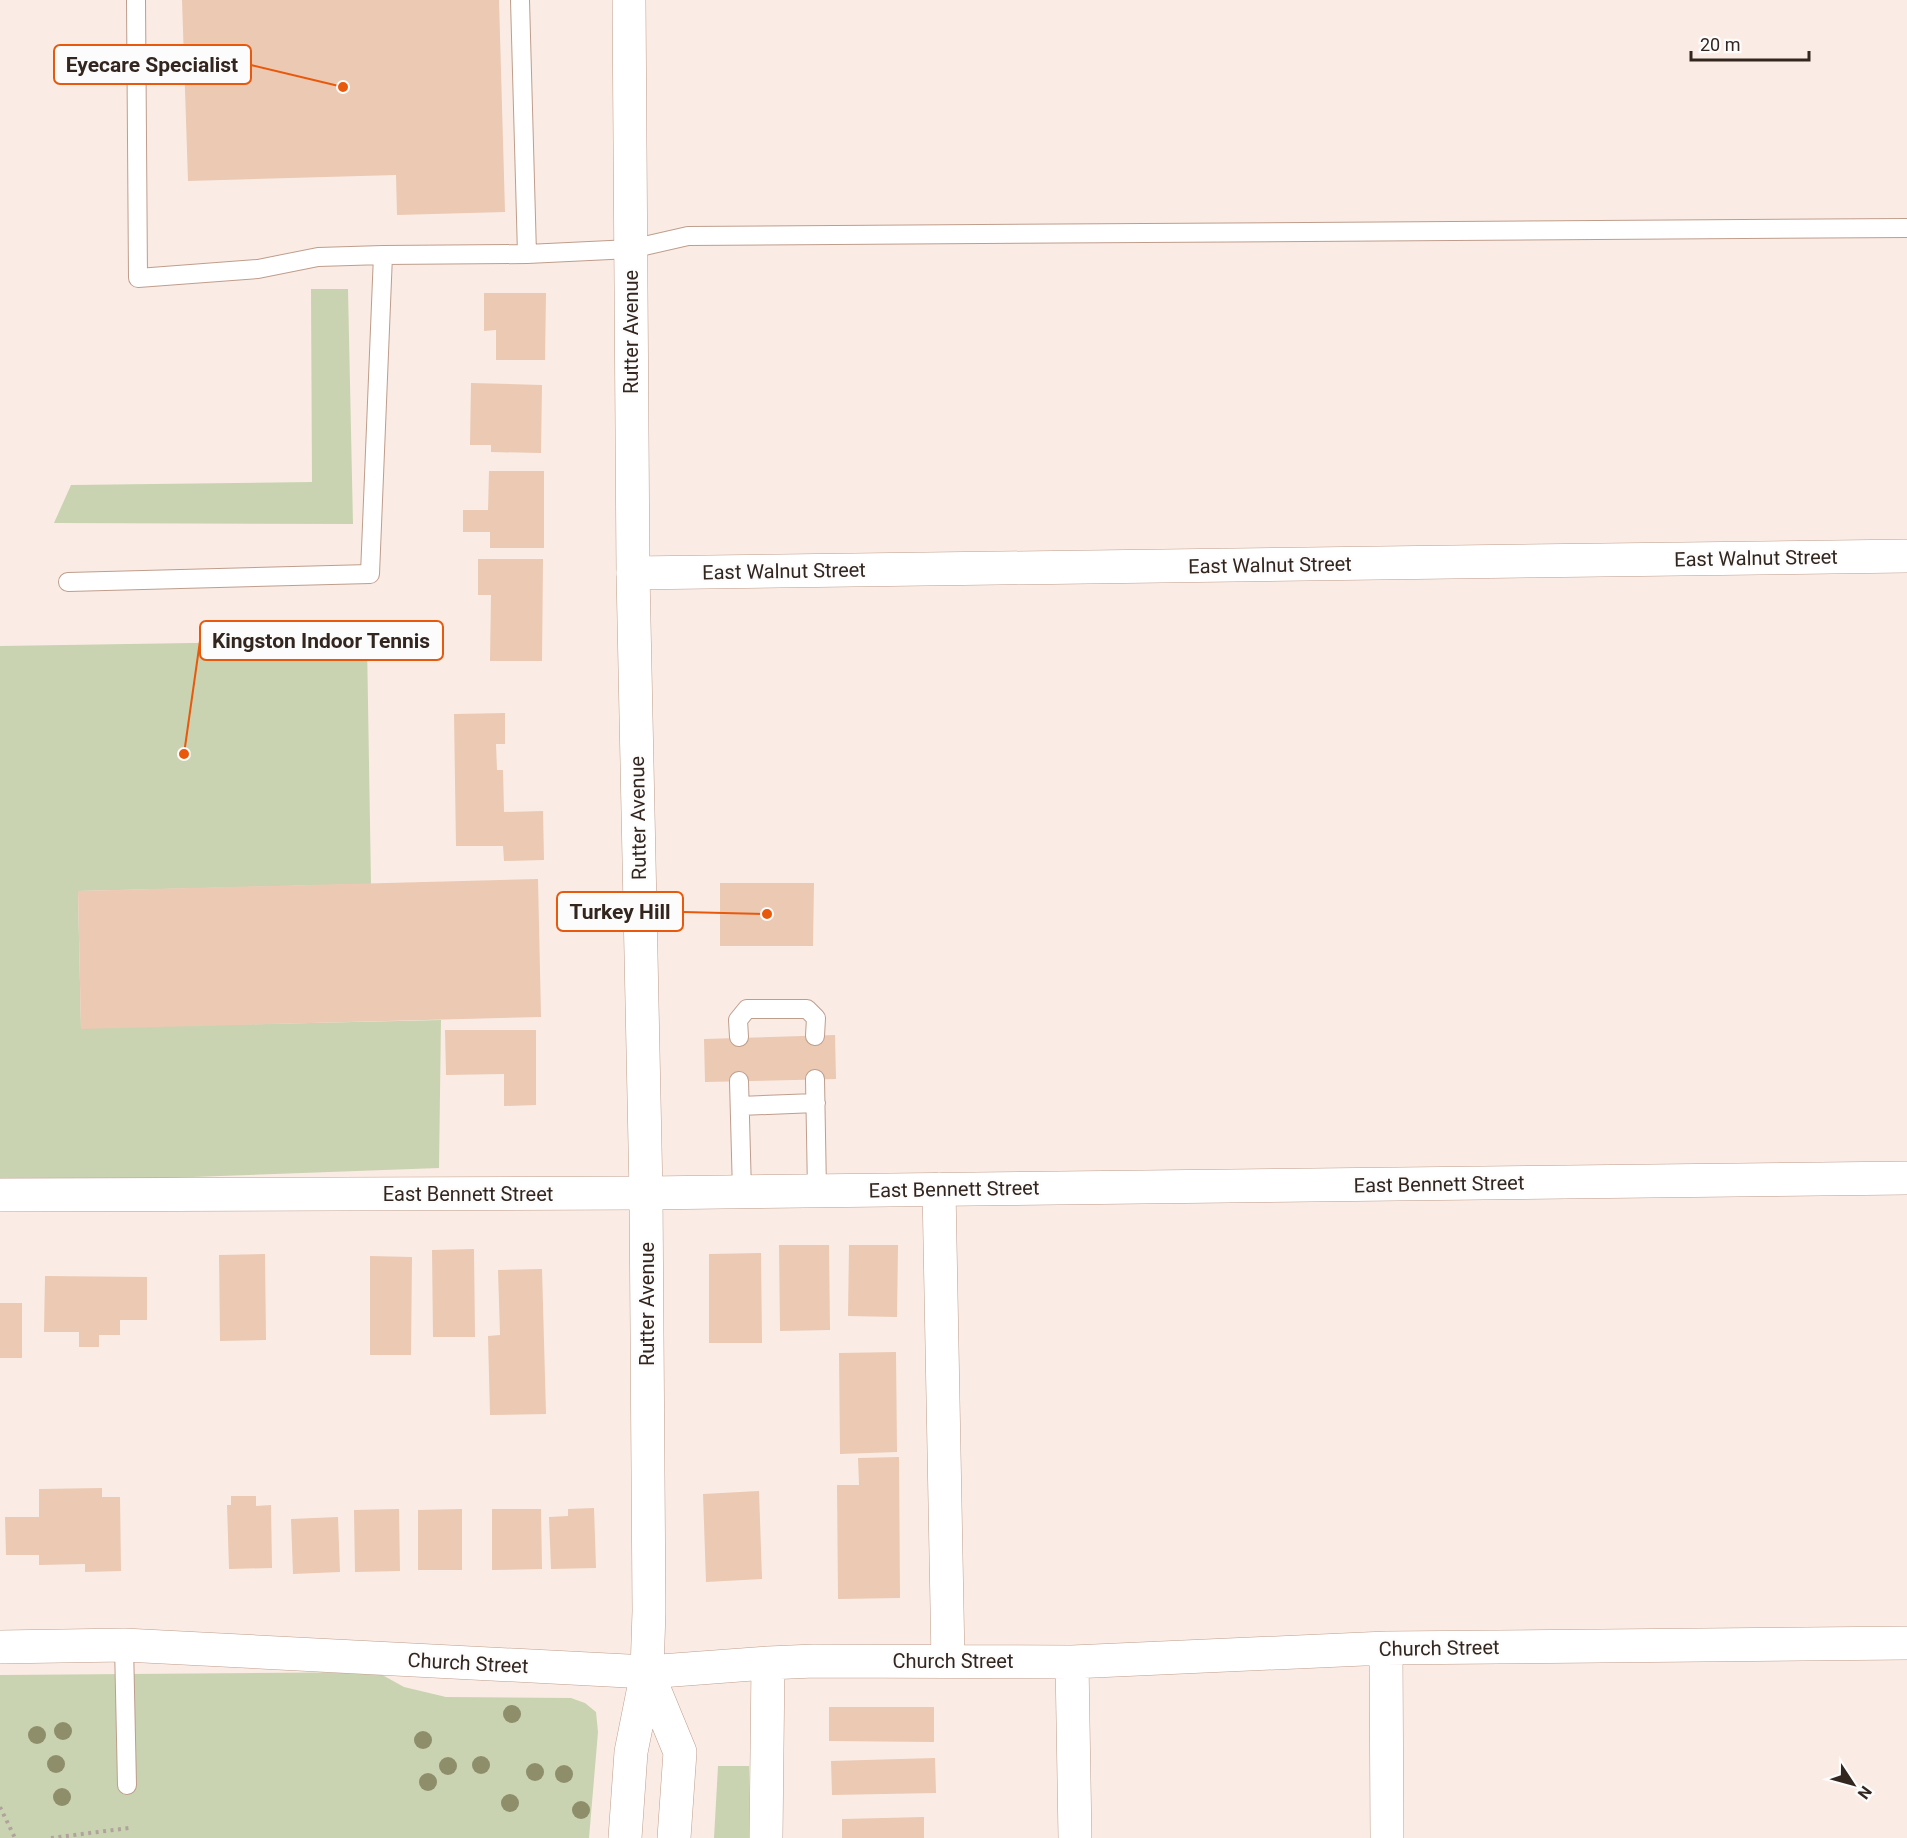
<svg xmlns="http://www.w3.org/2000/svg" width="1907" height="1838" viewBox="0 0 1907 1838" font-family="Roboto,sans-serif">
<rect width="100%" height="100%" fill="#faece4"/>
<path fill="#cad3b1" d="M311 289H348L353 524 54 523 71 485 312 482Z
M326 641 367 642 371 884 78 891 81 1028 441 1020 439 1168 0 1184V646Z
M377 1672 404 1687 446 1697 571 1698 585 1703 596 1712 598 1732 589 1838H0V1675Z
M718 1766H749L750 1838H714Z"/>
<path fill="#ebc9b3" d="M182 0H499L505 212 397 215 396 175 188 181Z
M484 293H546L545 360H496V330L484 331Z
M471 383 542 385 541 453 491 452V445H470Z
M489 471H544V548H490V532H463V510H488Z
M478 559H543L542 661H490L491 595H478Z
M505 713V744H496L497 770H503L504 812 543 811 544 860 504 861 503 846H456L454 714Z
M538 879 541 1017 81 1029 78 891Z
M720 883H814L813 946H720Z
M445 1030H536V1105L504 1106V1074L446 1075Z
M835 1035 836 1079 705 1082 704 1039Z
M779 1245H829L830 1330 780 1331Z
M849 1245H898L897 1317 848 1316Z
M474 1249 475 1337H433L432 1250Z
M761 1253 762 1343H709V1254Z
M265 1254 266 1340 220 1341 219 1255Z
M370 1256 412 1257 411 1355H370Z
M542 1269 546 1414 490 1415 488 1336 500 1335 498 1270Z
M45 1276 147 1277V1320H120V1335H99V1347H79V1332H44Z
M0 1303H22V1358H0Z
M896 1352 897 1452 840 1454 839 1353Z
M899 1457 900 1598 838 1599 837 1485H859L858 1458Z
M102 1488V1497H120L121 1571 85 1572V1564L39 1565V1555H6L5 1517H39V1489Z
M759 1491 762 1579 706 1582 703 1494Z
M231 1496H256V1506L271 1505 272 1568 229 1569 227 1505H231Z
M594 1508 596 1568 551 1569 549 1517 568 1516V1509Z
M399 1509 400 1571 355 1572 354 1510Z
M462 1509V1570H418V1510Z
M492 1509H541L542 1569 492 1570Z
M338 1517 340 1572 293 1574 291 1519Z
M829 1707H934V1742L829 1741Z
M935 1758 936 1793 832 1795 831 1761Z
M924 1817V1838H842V1819Z"/>
<g fill="none" stroke-linecap="round" stroke-linejoin="round">
<defs>
<path id="lane" d="M136 0 138 278 258 269 318 257 383 255
M520 0 527 254
M68 582 370 574 383 255 527 254 631 249 688 236 1907 228
M739 1037 738 1020 747 1009H807L816 1018 815 1036
M815 1079 817 1191
M739 1081 742 1192
M740 1106 816 1103
M124 1645 127 1785"/>
<path id="street" d="M633 573 1907 556
M939 1189 948 1660
M0 1195 646 1193 1907 1178
M0 1647 124 1645 647 1672 768 1663 814 1661 1072 1662 1386 1648 1907 1643
M1386 1648 1387 1838
M1072 1662 1075 1838
M766 1838 768 1663"/>
<path id="secondary" d="M647 1672 680 1752 674 1838
M625 1838 631 1752 647 1672 649 1611 646 1193 633 573 629 0"/>
</defs>
<use href="#lane" stroke="#bf9d8c" stroke-width="20"/>
<use href="#street" stroke="#bf9d8c" stroke-width="34"/>
<use href="#secondary" stroke="#bf9d8c" stroke-width="34"/>
<path stroke="#b0a39b" stroke-width="4" stroke-dasharray="3 4.5" stroke-linecap="butt" d="M0 1807 15 1838
M51 1838 129 1828"/>
<use href="#lane" stroke="#fff" stroke-width="18"/>
<use href="#street" stroke="#fff" stroke-width="33"/>
<use href="#secondary" stroke="#fff" stroke-width="33"/>
</g>
<g fill="#8f8e6b">
<circle cx="512" cy="1714" r="9"/>
<circle cx="63" cy="1731" r="9"/>
<circle cx="37" cy="1735" r="9"/>
<circle cx="423" cy="1740" r="9"/>
<circle cx="56" cy="1764" r="9"/>
<circle cx="481" cy="1765" r="9"/>
<circle cx="448" cy="1766" r="9"/>
<circle cx="535" cy="1772" r="9"/>
<circle cx="564" cy="1774" r="9"/>
<circle cx="428" cy="1782" r="9"/>
<circle cx="62" cy="1797" r="9"/>
<circle cx="510" cy="1803" r="9"/>
<circle cx="581" cy="1810" r="9"/>
</g>
<g text-anchor="middle" stroke-width="4.5" stroke-linejoin="round" paint-order="stroke">
<g font-size="20" fill="#33261f" stroke="#fcfcfc">
<text transform="translate(631 332) rotate(-90)" y="7">Rutter Avenue</text>
<text transform="translate(1756 558) rotate(-1)" y="7">East Walnut Street</text>
<text transform="translate(1270 565) rotate(-1)" y="7">East Walnut Street</text>
<text transform="translate(784 571) rotate(-1)" y="7">East Walnut Street</text>
<text transform="translate(638 818) rotate(-91)" y="7">Rutter Avenue</text>
<text transform="translate(1439 1184) rotate(-1)" y="7">East Bennett Street</text>
<text transform="translate(954 1189) rotate(-1)" y="7">East Bennett Street</text>
<text x="468" y="1201">East Bennett Street</text>
<text transform="translate(647 1304) rotate(-90)" y="7">Rutter Avenue</text>
<text transform="translate(1439 1648) rotate(-1)" y="7">Church Street</text>
<text x="953" y="1668">Church Street</text>
<text transform="translate(468 1663) rotate(3)" y="7">Church Street</text>
</g>
</g>
<path fill="none" stroke="#e8590c" stroke-width="2" d="M343 87L251 65M184 754L200 641M767 914L683 912"/>
<g fill="#e8590c" stroke="#fcfcfc" stroke-width="2">
<circle cx="343" cy="87" r="6"/>
<circle cx="184" cy="754" r="6"/>
<circle cx="767" cy="914" r="6"/>
</g>
<g fill="#fcfcfc" stroke="#e8590c" stroke-width="2">
<rect x="54" y="45" width="197" height="39" rx="6"/>
<rect x="200" y="621" width="243" height="39" rx="6"/>
<rect x="557" y="892" width="126" height="39" rx="6"/>
</g>
<g font-size="21" text-anchor="middle" font-weight="bold" fill="#33261f">
<text x="152" y="72">Eyecare Specialist</text>
<text x="321" y="648">Kingston Indoor Tennis</text>
<text x="620" y="919">Turkey Hill</text>
</g>
<g transform="translate(1853 1784) rotate(126)" stroke="#fcfcfc" stroke-width="4.5" paint-order="stroke">
<path d="M0-4.5L10 22L0 15L-10 22Z" fill="#33261f"/>
<text y="-9" font-size="16" font-weight="bold" text-anchor="middle" fill="#33261f">N</text>
</g>
<path d="M1691 51v9h118v-9" fill="none" stroke="#33261f" stroke-width="3"/>
<text x="1700" y="51" font-size="18" fill="#33261f" stroke="#fcfcfc" stroke-width="4.5" paint-order="stroke">20 m</text>
</svg>
